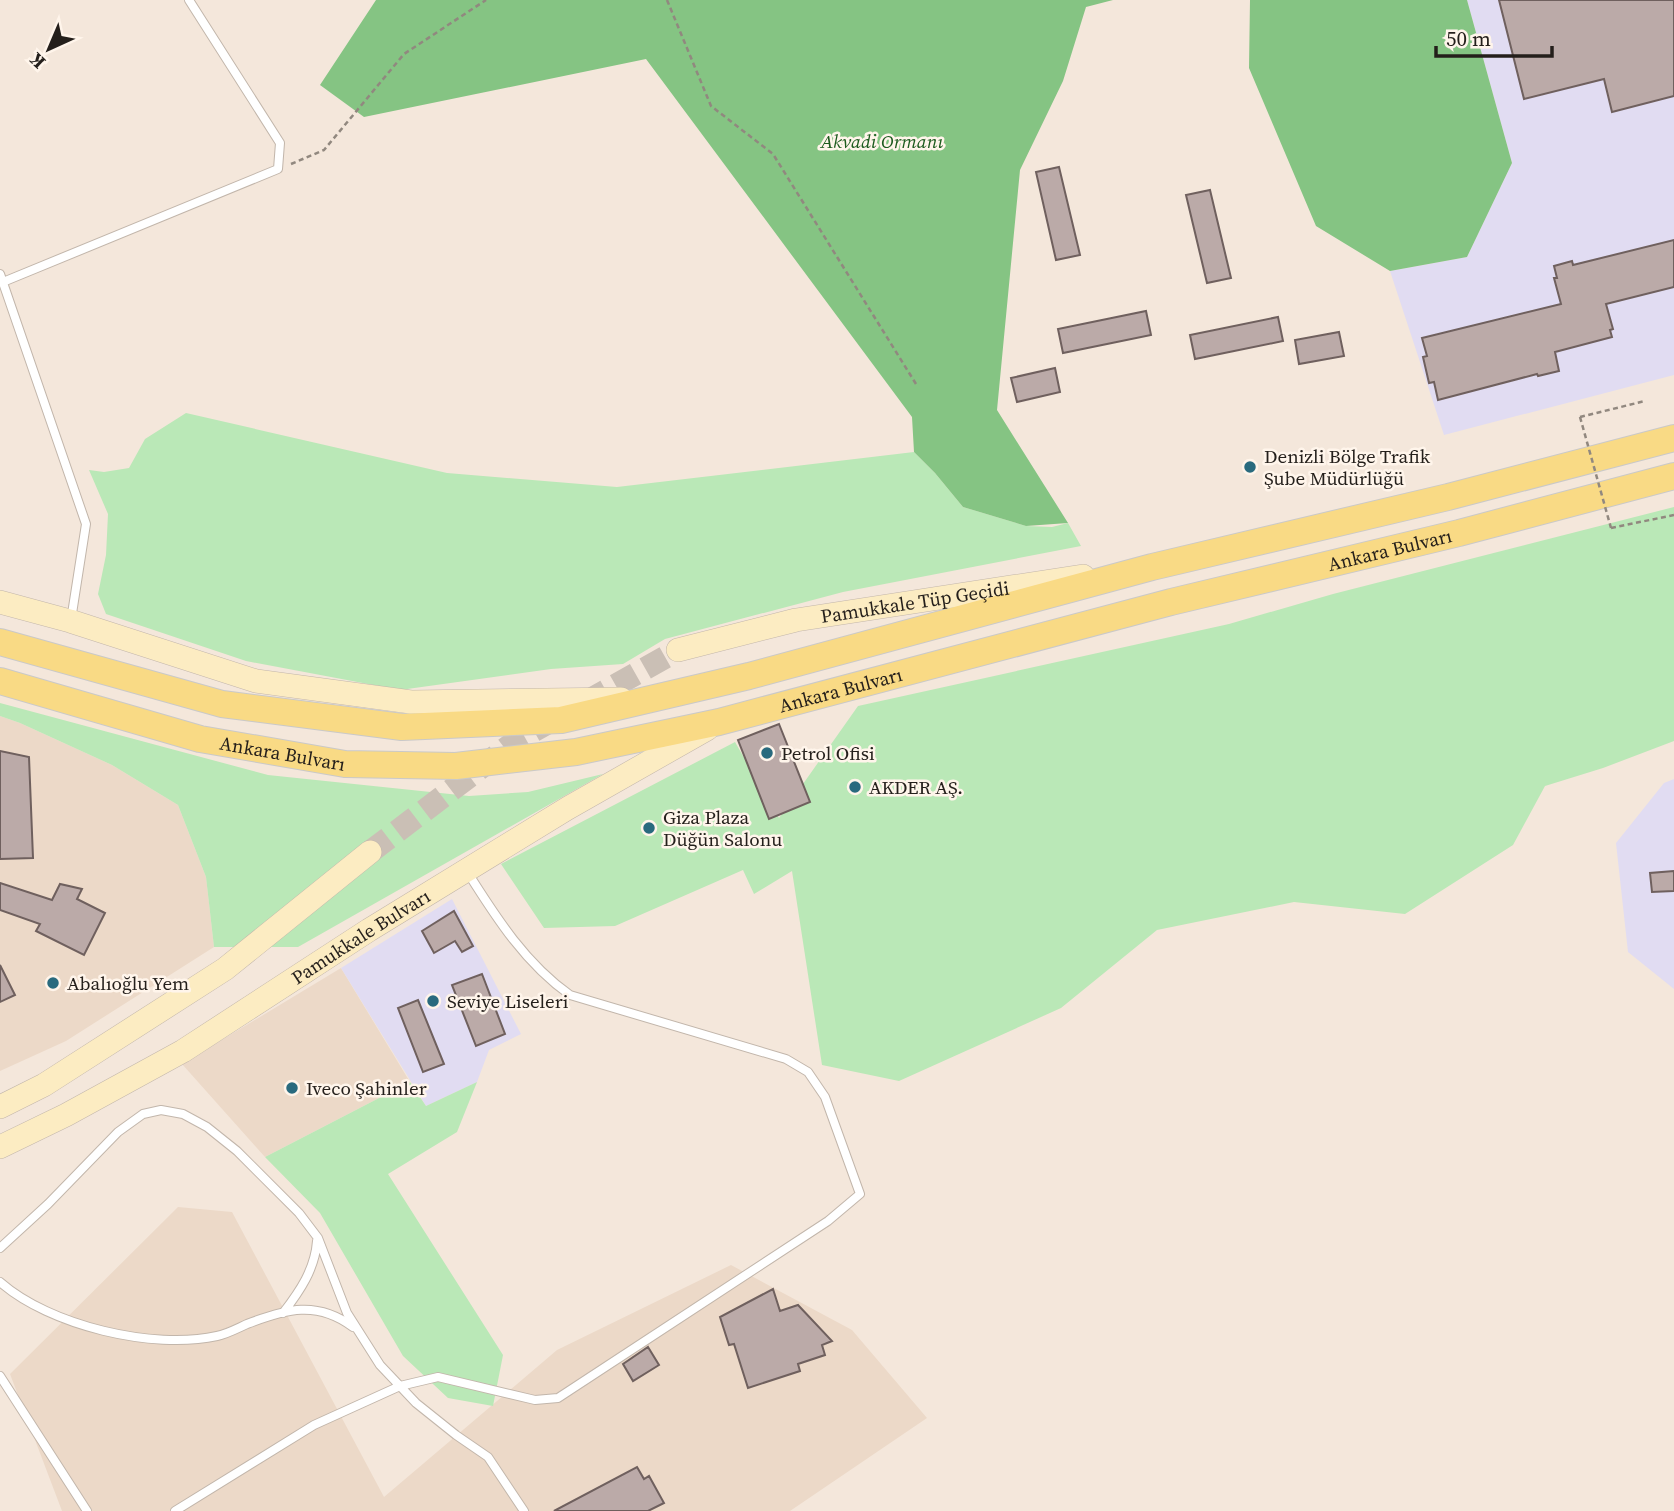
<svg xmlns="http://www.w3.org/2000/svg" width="1674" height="1511" viewBox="0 0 1674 1511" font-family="'Source Serif 4',serif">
<rect width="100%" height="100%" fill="#f4e7db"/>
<path fill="#ecd9c8" d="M0 716 20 723 112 765 178 805 206 877 214 947 66 1041 0 1071Z
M341 968 410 1082 265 1157 182 1064Z
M178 1207 232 1212 384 1497 557 1350 731 1265 852 1330 927 1418 790 1511H62L10 1374Z"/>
<path fill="#e1dcf2" d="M1467 0H1674V375L1444 435 1390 271 1467 257 1512 163Z
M1674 779V989L1628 952 1616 843 1664 783Z
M452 899 521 1034 489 1050 477 1082 426 1106 341 968Z"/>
<path fill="#bae8b7" d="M186 413 447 473 617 487 914 452 935 473 963 507 1026 526 1052 527 1068 523 1081 546 843 592 665 639 623 664 551 669 400 690 246 661 106 614 98 594 106 555 108 514 89 470 104 472 129 468 145 439Z
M1674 507V741L1603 768 1545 786 1513 845 1405 914 1294 902 1157 930 1061 1008 899 1081 822 1065 792 871 754 894 743 870 615 926 544 928 501 864 735 742 779 818 858 706 1229 624 1333 594Z
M0 703 268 775 469 796 528 792 603 774 298 947H214L206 877 178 805 112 765 20 723 0 716Z
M410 1082 426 1106 477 1082 457 1132 388 1174 503 1355 493 1406 448 1398 403 1356 320 1213 265 1157Z"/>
<path fill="#85c483" d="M376 0H1113L1086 7 1063 81 1020 170 997 410 1068 523 1026 526 963 507 935 473 914 452 912 417 646 59 364 117 320 85Z
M1250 0H1467L1512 163 1467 257 1390 271 1316 226 1249 68Z"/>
<path fill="#bbaaa8" stroke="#6f605e" stroke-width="2" d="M1499 0H1674V96L1612 112 1604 79 1524 99Z
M1059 167 1080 255 1056 260 1036 172Z
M1210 190 1231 278 1207 283 1186 195Z
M1674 240V287L1606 304 1613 329 1610 330 1612 337 1555 352 1559 371 1538 376 1537 374 1438 400 1434 382 1429 383 1423 357 1427 356 1422 338 1561 304 1554 278H1557L1554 266 1572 261 1573 265Z
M1146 311 1151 335 1063 353 1058 329Z
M1278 317 1283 341 1195 359 1190 335Z
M1339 332 1344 356 1299 364 1295 340Z
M1055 368 1060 392 1017 402 1011 378Z
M779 724 810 802 769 819 738 740Z
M0 751 29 757 33 858 0 859Z
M1674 871V891L1652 892 1650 873Z
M0 883 52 900 60 884 82 889 77 899 105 913 84 955 36 931 40 924 0 910Z
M454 911 473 946 462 952 455 941 434 953 422 931Z
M0 965 15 995 0 1002Z
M482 974 505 1034 476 1046 452 985Z
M418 1000 444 1064 423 1072 398 1008Z
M773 1289 780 1311 798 1305 832 1341 822 1345 825 1355 798 1364 800 1371 748 1388 734 1344 729 1345 720 1317Z
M648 1347 659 1365 633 1381 623 1364Z
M637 1467 644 1479 649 1476 664 1503 648 1511H554Z"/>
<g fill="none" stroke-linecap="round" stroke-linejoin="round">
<path stroke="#cabfb5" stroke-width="23" stroke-dasharray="23 11" stroke-linecap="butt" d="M586 702 678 650
M370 852 517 740 553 720"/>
<defs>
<path id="service" d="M0 274 86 524 71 620
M3 282 278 169 280 143 189 0
M0 1248 48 1204 118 1132 143 1114 161 1110 183 1114 207 1127 237 1151 299 1213 318 1238 347 1313 380 1365 416 1403 456 1435 488 1457 524 1511
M0 1282C50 1326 153 1350 217 1336 227 1334 238 1328 247 1324 286 1309 317 1300 353 1327
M283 1313C300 1291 315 1269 317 1241
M0 1376 87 1511
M175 1511 314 1425 400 1386 438 1377 535 1400 558 1398 828 1221 860 1194 825 1097 808 1072 786 1059 570 995C526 964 497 919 468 873"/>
<g id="secondary">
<path d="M0 602 70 621 256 681 411 702 621 699"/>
<path id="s1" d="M678 650 796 620 1083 576"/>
<path d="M0 1107 44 1085 225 969 370 852"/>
<path id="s2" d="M0 1147 66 1115 183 1051 369 930 568 808 707 729"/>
</g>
<g id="primary">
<path d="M0 642 222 704 402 727 561 720 749 676 1152 567 1448 497 1674 438"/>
<path id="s3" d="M0 681 200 739 345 764 456 766 576 752 719 722 1171 602 1459 533 1674 476"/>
</g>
</defs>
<use href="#service" stroke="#c2b6ab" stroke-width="10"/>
<use href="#secondary" stroke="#c2b6ab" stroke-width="24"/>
<use href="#primary" stroke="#cac9c8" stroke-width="28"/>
<path stroke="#91887f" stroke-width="2.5" stroke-dasharray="5 3.5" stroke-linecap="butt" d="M667 0 711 106 773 154 916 384
M291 164 324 150 404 54 486 0
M1580 417 1645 401
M1611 528 1674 515"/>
<use href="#service" stroke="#fff" stroke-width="8"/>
<use href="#secondary" stroke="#fcecc2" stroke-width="23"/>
<use href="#primary" stroke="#f9da85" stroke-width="26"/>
<path stroke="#91887f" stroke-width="2.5" stroke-dasharray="5 3.5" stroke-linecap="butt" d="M1580 417 1611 528"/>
</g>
<g fill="#296a7e" stroke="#fff5eb" stroke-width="2.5">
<circle cx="1250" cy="467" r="7"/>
<circle cx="767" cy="753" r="7"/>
<circle cx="855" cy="787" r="7"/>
<circle cx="649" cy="828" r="7"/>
<circle cx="53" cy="983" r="7"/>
<circle cx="433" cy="1001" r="7"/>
<circle cx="292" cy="1088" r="7"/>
</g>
<g text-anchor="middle" stroke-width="5" stroke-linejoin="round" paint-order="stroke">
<g font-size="19" font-style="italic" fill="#1c5b1e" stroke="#fff5eb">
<text x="882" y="148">Akvadi Ormanı</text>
</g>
<g font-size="19" fill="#241f1b" stroke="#fff5eb" text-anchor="start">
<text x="1264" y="463">Denizli Bölge Trafik<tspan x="1264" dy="22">Şube Müdürlüğü</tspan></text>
<text x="781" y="760">Petrol Ofisi</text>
<text x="869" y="794">AKDER AŞ.</text>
<text x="663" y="824">Giza Plaza<tspan x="663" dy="22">Düğün Salonu</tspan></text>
<text x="67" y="990">Abalıoğlu Yem</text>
<text x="447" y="1008">Seviye Liseleri</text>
<text x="306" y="1095">Iveco Şahinler</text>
</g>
<g font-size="19" fill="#241f1b" stroke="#fff5eb">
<text dy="7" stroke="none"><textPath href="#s3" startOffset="1426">Ankara Bulvarı</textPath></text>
<text dy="7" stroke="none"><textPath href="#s1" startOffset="242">Pamukkale Tüp Geçidi</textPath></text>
<text dy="7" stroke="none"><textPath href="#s3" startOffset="859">Ankara Bulvarı</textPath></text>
<text dy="7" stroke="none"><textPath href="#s3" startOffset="292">Ankara Bulvarı</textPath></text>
<text dy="7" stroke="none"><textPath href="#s2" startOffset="418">Pamukkale Bulvarı</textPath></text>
</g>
</g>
<g transform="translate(49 49) rotate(224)" stroke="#fff5eb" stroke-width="5" paint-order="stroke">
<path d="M0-5L12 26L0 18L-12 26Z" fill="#241f1b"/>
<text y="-10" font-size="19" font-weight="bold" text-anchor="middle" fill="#241f1b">K</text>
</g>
<path d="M1436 46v10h116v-10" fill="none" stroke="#241f1b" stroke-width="3.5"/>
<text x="1446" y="46" font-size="21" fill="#241f1b" stroke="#fff5eb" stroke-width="5" paint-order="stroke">50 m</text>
</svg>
